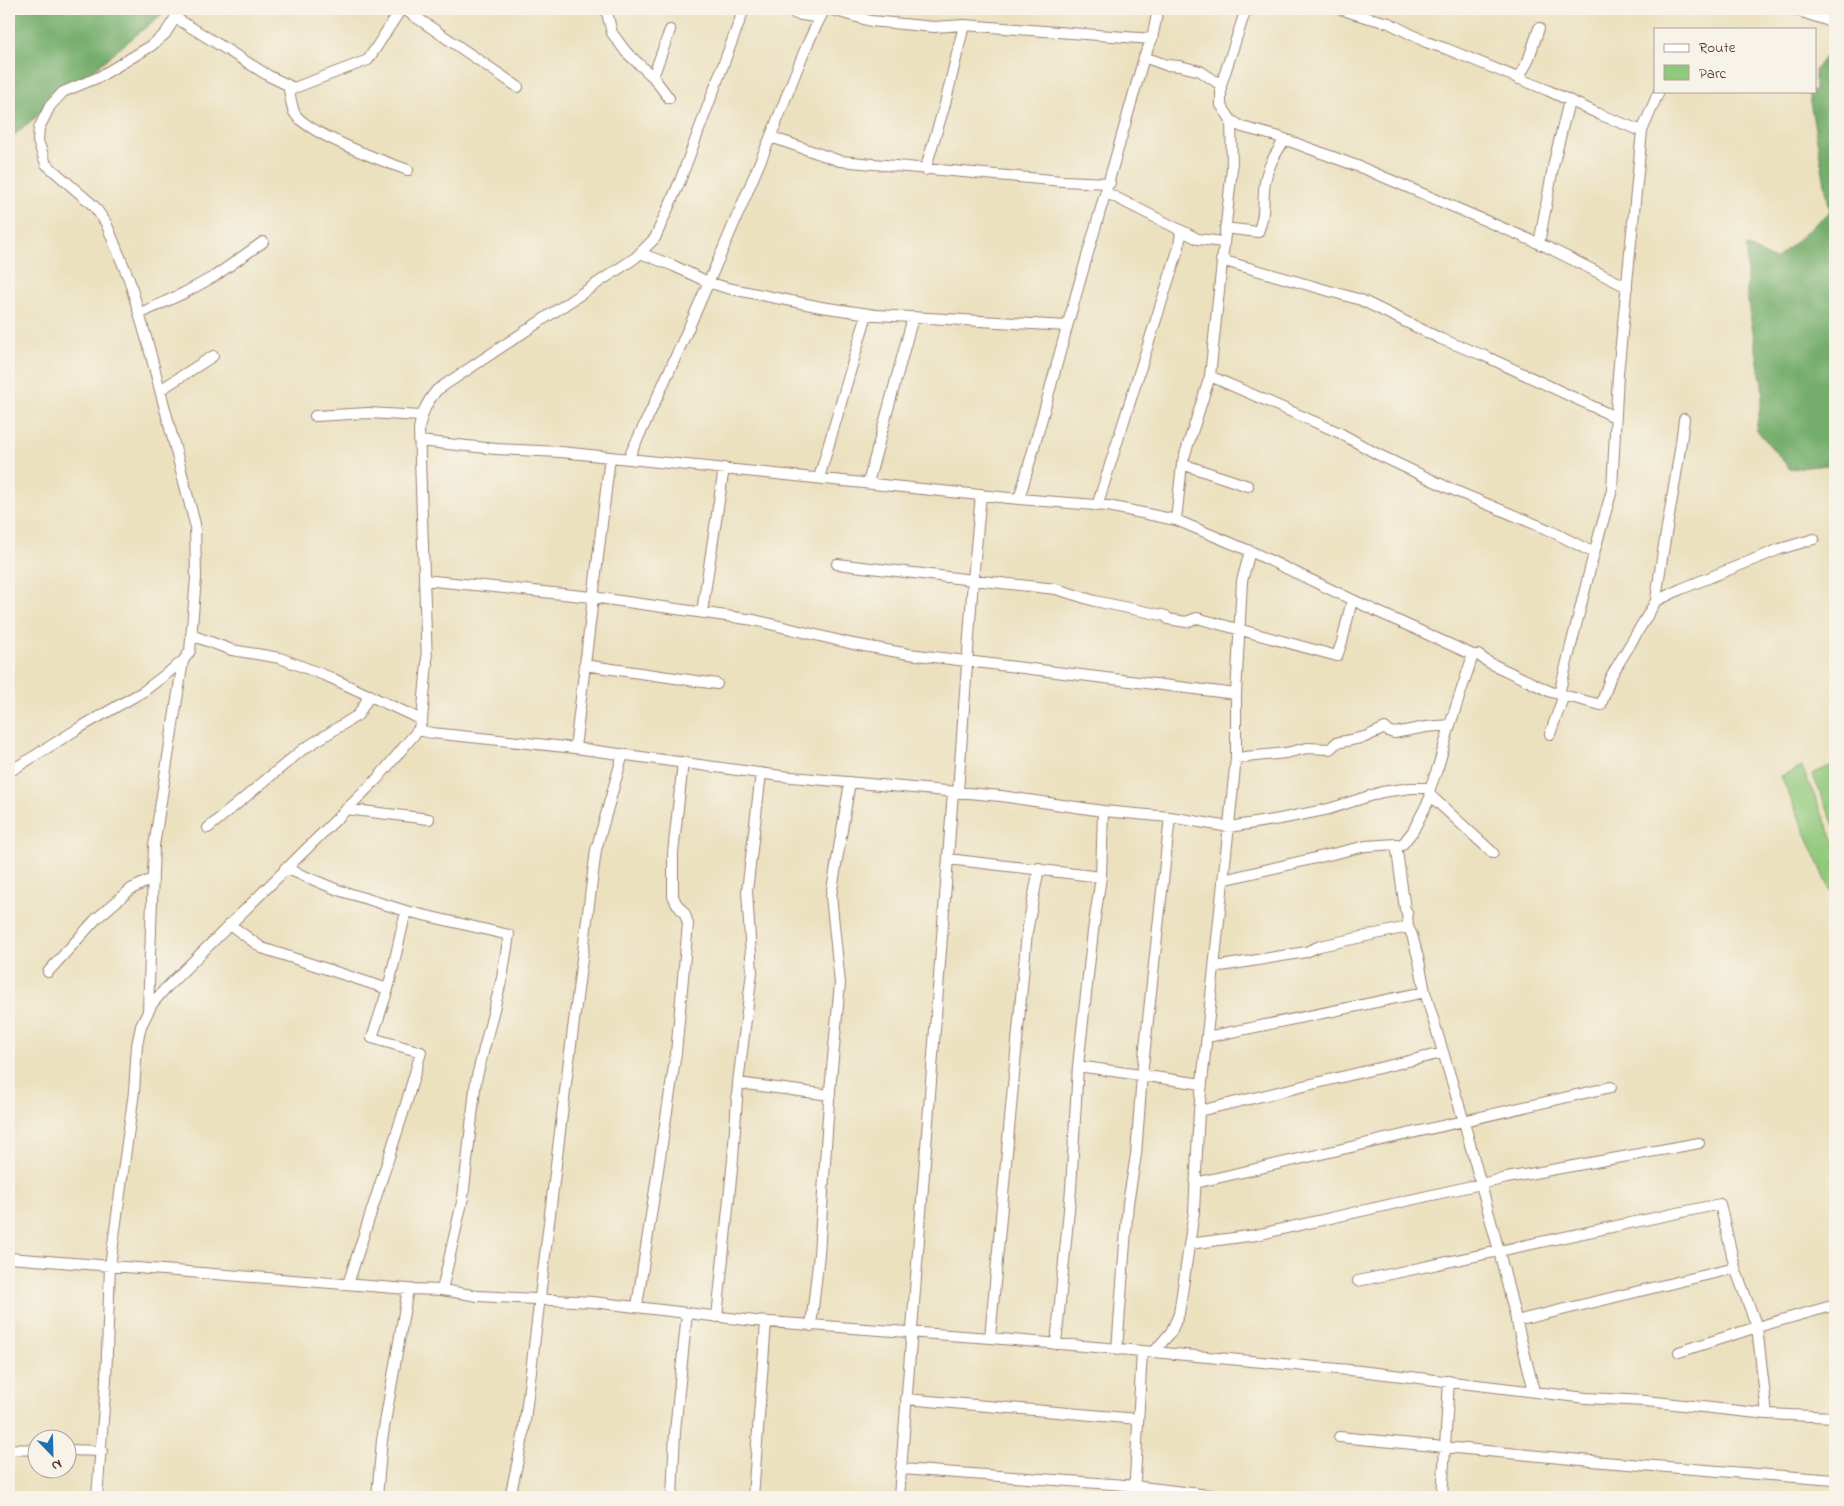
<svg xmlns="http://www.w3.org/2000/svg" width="1844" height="1506" viewBox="0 0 1844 1506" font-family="'Indie Flower',sans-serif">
<rect width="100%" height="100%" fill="#f7f3e8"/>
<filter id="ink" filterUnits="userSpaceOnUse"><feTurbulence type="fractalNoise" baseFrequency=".02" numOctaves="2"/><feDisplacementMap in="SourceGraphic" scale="10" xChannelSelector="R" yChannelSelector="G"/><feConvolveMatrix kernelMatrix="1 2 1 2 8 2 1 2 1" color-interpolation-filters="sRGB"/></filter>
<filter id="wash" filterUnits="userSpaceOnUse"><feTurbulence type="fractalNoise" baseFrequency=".0096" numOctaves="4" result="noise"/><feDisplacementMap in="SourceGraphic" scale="20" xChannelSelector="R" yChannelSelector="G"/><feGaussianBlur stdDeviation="1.12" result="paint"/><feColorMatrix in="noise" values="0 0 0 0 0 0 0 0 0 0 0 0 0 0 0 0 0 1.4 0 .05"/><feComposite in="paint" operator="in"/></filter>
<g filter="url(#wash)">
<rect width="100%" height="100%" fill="#ebe1bf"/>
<path fill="#91c97c" stroke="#6e7454" d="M1835 764V827L1812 774Z
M1802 767 1835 844V901L1781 776Z"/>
<path fill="#74ad6c" stroke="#5f664c" d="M9 9H168L9 139Z
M1835 44V464L1790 469 1756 429 1763 391 1747 296V246L1775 260 1830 211 1808 91H1815V70Z"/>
</g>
<g filter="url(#ink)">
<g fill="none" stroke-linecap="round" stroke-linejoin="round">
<defs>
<path id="street" d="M404 9 518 87
M606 9 612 33 626 52 653 77 669 98
M786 9 796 14 820 18
M829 9 871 21 934 27 964 25 1152 39
M1246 9 1221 85V105L1231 120 1242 127 1276 136 1365 169 1547 247 1627 287
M1340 9 1365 17 1389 23 1426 42 1447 49 1547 90 1601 115 1642 131
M1793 9 1835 23
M176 18 269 76 294 88 368 60 401 9
M1144 57 1166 65 1180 66 1200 71 1221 85
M653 77 670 30
M1518 79 1528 61 1539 28
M288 85C290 94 291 104 294 112 303 132 385 162 408 170
M771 137 840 161 1062 181 1110 183
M925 170 945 104 964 25
M1107 193 1198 239 1223 242
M1225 228 1258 232C1266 214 1262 200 1265 182 1268 165 1276 153 1285 139
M1539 244 1554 162 1569 101
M640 253 674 266 708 282 727 288 821 307 876 315 1067 326
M1221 260 1361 300 1441 339 1485 356 1615 417
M139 314 184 293 215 276 263 242
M1210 376 1340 433 1377 454 1451 489 1549 530 1594 553
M160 390 213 356
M315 416 368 413 421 416
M419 441 496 449 561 452 1019 499 1108 506 1176 520 1250 551 1376 611 1473 655H1478L1488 662 1551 692 1601 705 1610 678 1656 601 1681 589 1780 549 1814 539
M628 459C679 354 725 246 770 138 788 95 802 50 825 9
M1182 464 1248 486
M819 478 867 314
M868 483 913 317
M981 494 973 580 1056 589 1095 601 1166 616 1168 619 1186 622 1197 618 1337 656 1342 642 1352 600
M1019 499C1036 442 1051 385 1067 327 1092 237 1119 148 1144 57L1152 39 1158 9
M1097 506 1179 247 1181 231
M1176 520 1182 464 1210 376 1232 168 1231 120
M837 564 973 580 958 792
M424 580 592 597 754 620 853 644 909 654 1236 694
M1656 601C1663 540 1677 481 1684 419
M702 612 724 468
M191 635 232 650 280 658 329 677 422 720
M584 665 717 684
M1559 694 1594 553 1612 490 1618 374 1642 131 1659 91
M418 730 432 733 575 748 781 776 1001 796 1103 811 1170 817 1229 827 1280 819 1329 809 1382 792 1411 788H1430
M1550 734 1564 695
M575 748 610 457
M1236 758 1286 753 1307 748 1330 749 1336 743 1365 737 1385 728 1388 731 1394 733 1426 727 1450 725
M9 772 79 728 144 691 183 661 190 651 196 578 195 524 148 344 129 279 106 223 94 206 46 164 38 141 39 128 50 106 63 92 99 77 151 46 165 34 181 9
M1431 796 1493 853
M346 809 429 819
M208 828 302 750 358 715 370 695
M1396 844 1405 909 1407 912 1408 927 1412 935 1419 961 1425 992 1464 1122 1499 1251 1534 1391
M948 859 1101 877
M285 868 338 890 406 911 509 935 502 978 476 1080 463 1198 442 1290
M1223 880 1366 846 1396 844 1402 845 1413 831 1431 796 1429 791 1438 767 1450 725 1473 655
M229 924 262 948 388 989
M1215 967 1306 952 1320 946 1408 927
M48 972 96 919 131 889 152 879
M148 1011 154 846 183 661
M1207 1037 1425 992
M1078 1066 1202 1084
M738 1083 830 1095
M1199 1111 1442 1053
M1195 1183 1611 1087
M1189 1244 1256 1235 1507 1178 1699 1143
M9 1258 408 1289 442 1290 478 1296 593 1302 755 1321 990 1338 1142 1351 1360 1371 1586 1398 1646 1401 1767 1414 1835 1417
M1358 1281 1720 1204 1735 1268 1757 1327 1767 1414
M348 1284 406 1104 421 1052 372 1038 388 989 406 911
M637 1306 676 1053 688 924 685 914 676 903 673 896V853L683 762
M717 1317 733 1159 738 1083 752 972 747 891 761 773
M1516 1321 1735 1268
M811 1326 819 1254 829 1101 840 983 831 896 850 782
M990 1338 1027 932 1039 868
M1056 1344 1071 1189 1078 1066 1093 931 1101 877 1103 811
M1117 1350 1128 1203 1136 1155 1142 1075 1170 817
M1154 1352 1171 1332 1179 1314 1194 1212 1199 1111 1236 758V694L1242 581 1250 551
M1679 1352 1757 1327 1835 1305
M906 1399 1138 1419
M1339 1437 1603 1462 1835 1480
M9 1449 38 1450
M68 1450 102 1451
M901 1469 1125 1485 1225 1497
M97 1497 106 1381 110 1266 134 1092 137 1045 141 1026 152 1004 164 990 378 778 418 730 422 720 427 663 419 429C422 413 426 403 437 390L635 258 655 238 680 181 744 9
M377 1497 382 1440 408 1289
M510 1497 523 1437 563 1107 596 850 623 754
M672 1497 675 1431 687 1313
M753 1497 766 1322
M899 1497C916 1262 937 1027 953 792
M1134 1497 1142 1351
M1442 1497 1449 1381"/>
</defs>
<use href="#street" stroke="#9a8075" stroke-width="12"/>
<use href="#street" stroke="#fff" stroke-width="10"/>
</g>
</g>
<rect width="1844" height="1506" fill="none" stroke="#f7f3e8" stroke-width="30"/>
<rect x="1654" y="28" width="162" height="65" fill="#f7f3e8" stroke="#b29e9c"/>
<rect x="1664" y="44" width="25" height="8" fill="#ffffff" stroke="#b29e9c"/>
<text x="1699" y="52" font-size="15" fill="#4a1f2b">Route</text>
<rect x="1664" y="65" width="25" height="15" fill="#91c97c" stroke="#b29e9c"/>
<text x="1699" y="78" font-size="15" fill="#4a1f2b">Parc</text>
<g transform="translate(52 1454) rotate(157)"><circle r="24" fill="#f7f3e8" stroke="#b29e9c"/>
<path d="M0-4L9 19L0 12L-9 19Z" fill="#1f6fb2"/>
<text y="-8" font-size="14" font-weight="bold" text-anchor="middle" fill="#4a1f2b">N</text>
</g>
</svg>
